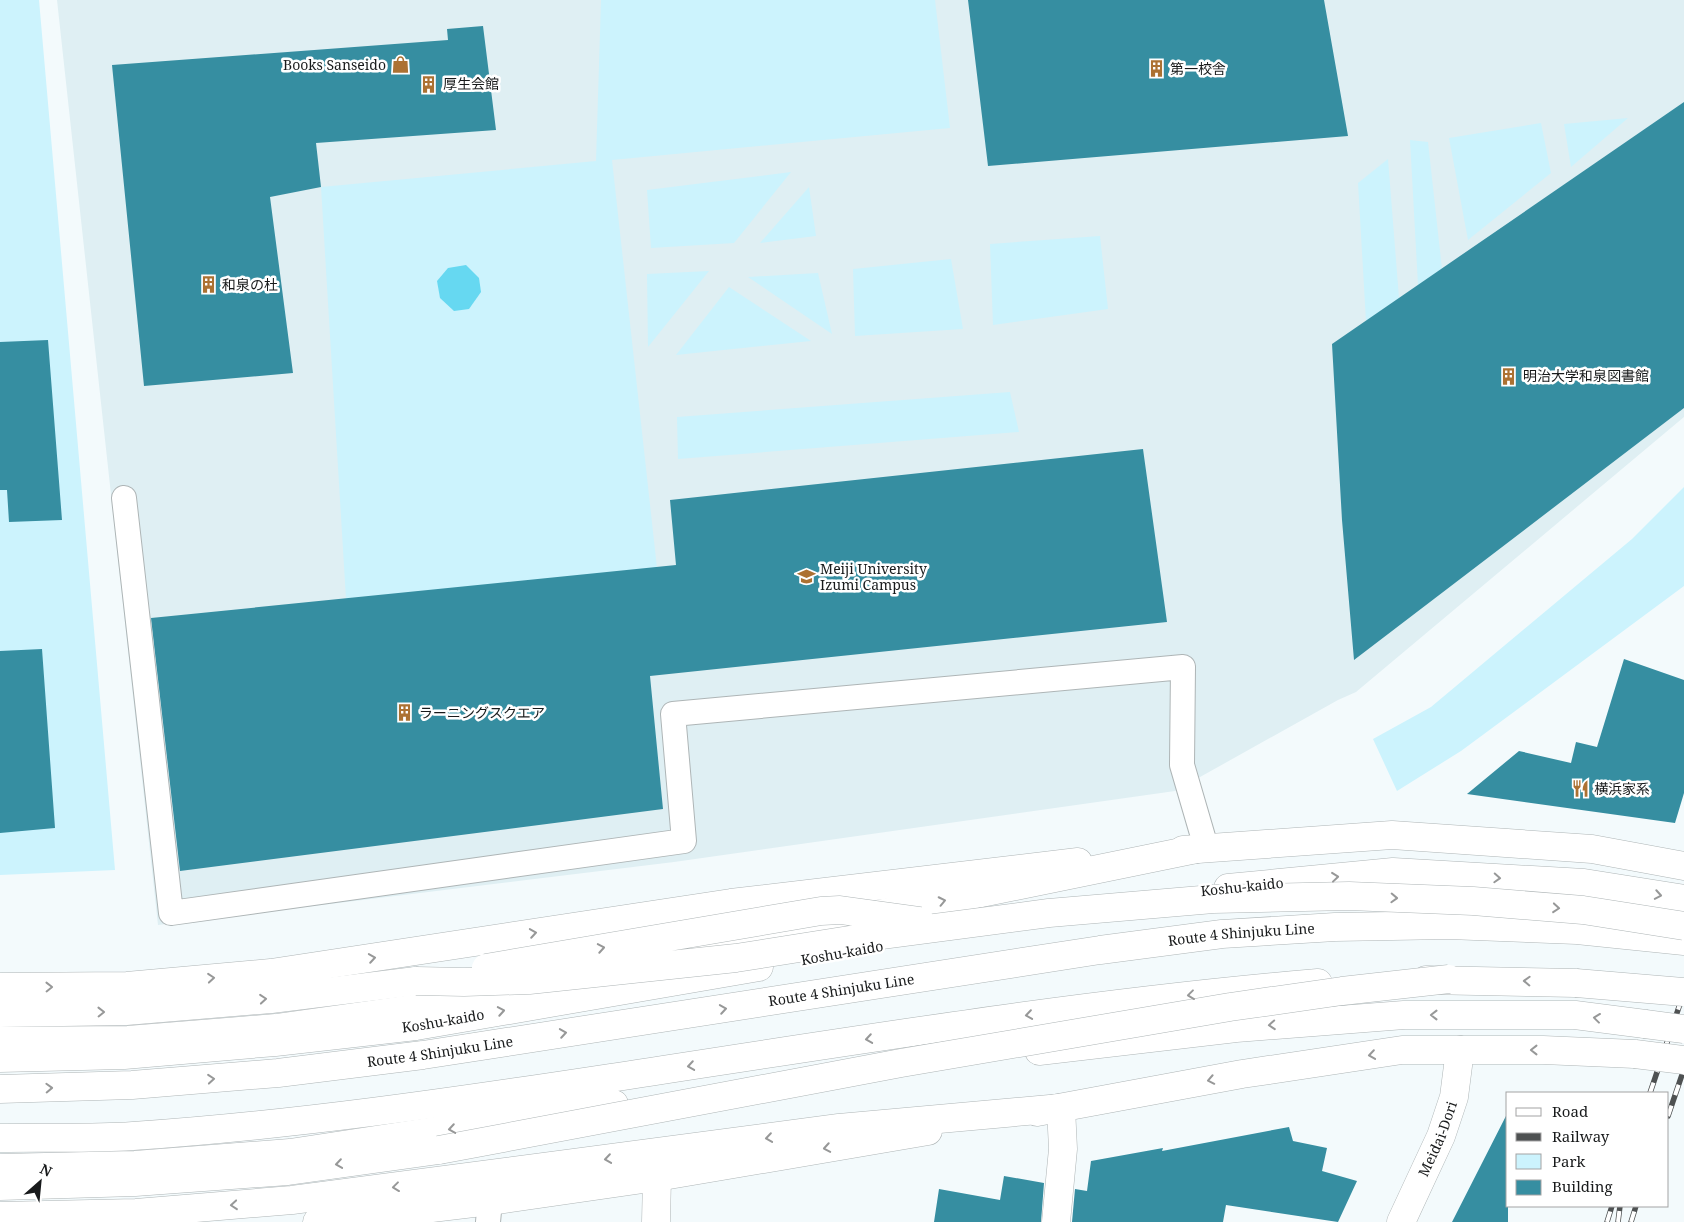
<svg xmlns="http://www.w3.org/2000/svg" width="1684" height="1222" viewBox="0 0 1684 1222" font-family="'Noto Serif','Noto Sans JP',serif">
<rect width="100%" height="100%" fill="#f3fafc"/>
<path fill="#dfeff3" d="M57 0H1684V417L1356 692 1338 700 1175 791 674 862 158 925Z"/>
<path fill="#ccf3fd" d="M0 0H39L115 870 0 875Z
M601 0H935L950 128 612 160 657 568 346 599 321 187 596 161Z
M1628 118 1571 167 1564 124Z
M1541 123 1551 173 1468 240 1449 138Z
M1410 140 1428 142 1442 269 1418 285Z
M1388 159 1399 298 1366 321 1358 183Z
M791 172 734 243 651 248 647 190Z
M809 187 816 236 760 243Z
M1100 236 1108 309 993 325 990 244Z
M951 259 963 329 855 336 853 269Z
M709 271 648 347 647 274Z
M818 273 832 334 748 277Z
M729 287 811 341 676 355Z
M1010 392 1019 432 678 459 677 417Z
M1684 487V586L1461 751 1397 791 1373 739 1431 707 1632 539Z"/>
<path fill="#66d8f1" d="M466 265 479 278 481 292 469 309 454 311 440 298 437 281 448 268Z"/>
<path fill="#368ea1" d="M968 0H1324L1348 136 988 166Z
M483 26 496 130 316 143 321 187 270 197 293 373 144 386 112 65 448 40 447 29Z
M1684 102V408L1354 660 1342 520 1332 344Z
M48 340 62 520 9 522 7 490H0V342Z
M1143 449 1167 622 650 676 663 809 180 871 151 618 676 565 670 500Z
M42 649 55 828 0 833V651Z
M1624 659 1684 680V793L1675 823 1467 794 1519 751 1571 763 1576 742 1597 747Z
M1508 1112V1222H1452Z
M1289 1127 1293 1141 1327 1148 1322 1171 1357 1181 1338 1222 1226 1205 1223 1222H1072L1075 1189 1087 1191 1091 1161 1163 1148 1162 1151Z
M1004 1176 1044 1183 1041 1222H934L939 1189 1000 1200Z"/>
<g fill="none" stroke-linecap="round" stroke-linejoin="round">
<defs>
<path id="service" d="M124 498 171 913 684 841 673 714 1183 667 1182 765 1206 847
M488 1222 490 1201"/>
<path id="minor" d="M656 1222 657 1177
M1056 1222 1063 1149 1061 1108"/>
<g id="tertiary">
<path id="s1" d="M1401 1222 1441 1136 1454 1097 1460 1050"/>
</g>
<g id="trunk">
<path d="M1183 850 1392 835 1592 849 1684 866"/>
<path d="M1228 888 1393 872 1584 883 1684 899"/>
<path d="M0 987 127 986 271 973 731 903 1078 862"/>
<path d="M1039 1051 1236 1028 1404 1015H1575L1645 1024"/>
<path id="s2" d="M0 1058 124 1055 275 1042 416 1026 759 967"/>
<path d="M1037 1112 1242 1074 1402 1050H1543L1635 1054"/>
<path d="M0 1168 135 1165 290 1153 614 1104"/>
<path d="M317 1222 490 1201 657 1177 928 1131"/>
</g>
<g id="motorway">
<path d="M693 952 1206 847"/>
<path d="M1426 980 1576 983"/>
<path d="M0 1013 126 1011 271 999 416 981"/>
<path d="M0 1041 128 1040 276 1028 419 1008 521 988"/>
<path id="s3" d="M0 1089 132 1085 278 1073 423 1055 1100 950 1222 934 1335 927 1449 925 1577 930 1684 941"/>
<path d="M0 1138C44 1137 89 1139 133 1136 294 1125 452 1102 610 1078 846 1042 1081 1003 1318 983"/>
<path d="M0 1186 135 1182 288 1171 439 1150"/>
<path d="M0 1216 136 1213 292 1200 839 1128 1061 1108"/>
</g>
</defs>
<use href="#service" stroke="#aeb5b6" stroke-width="26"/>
<use href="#minor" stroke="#aeb5b6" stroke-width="29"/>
<use href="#tertiary" stroke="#aeb5b6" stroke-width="29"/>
<use href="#trunk" stroke="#aeb5b6" stroke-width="29"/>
<use href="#motorway" stroke="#aeb5b6" stroke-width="29"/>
<use href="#service" stroke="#fff" stroke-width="24"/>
<use href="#minor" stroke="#fff" stroke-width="28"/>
<use href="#tertiary" stroke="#fff" stroke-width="28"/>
<use href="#trunk" stroke="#fff" stroke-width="28"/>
<use href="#motorway" stroke="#fff" stroke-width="28"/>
<defs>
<path id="rail" d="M1650 1093 1684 992
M1668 1116 1684 1069
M1607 1222 1612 1206
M1618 1222 1620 1206
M1631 1222 1636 1206"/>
</defs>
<use href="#rail" stroke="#4e5152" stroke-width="5.5"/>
<use href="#rail" stroke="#fff" stroke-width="4" stroke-dasharray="11" stroke-linecap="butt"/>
<defs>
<path id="trunk-bridge" d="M1645 1024 1684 1029
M1635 1054 1684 1060"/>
<path id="motorway-bridge" d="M486 968 821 911 840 910 920 921
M416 981 464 982 529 980 736 958 881 935 1049 913 1213 899 1349 896 1473 901 1583 910 1684 926
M1576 983 1684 992
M439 1150 901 1063 1230 1007 1342 991 1449 979"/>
</defs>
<use href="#trunk-bridge" stroke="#aeb5b6" stroke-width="29" stroke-linecap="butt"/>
<use href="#motorway-bridge" stroke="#aeb5b6" stroke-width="29" stroke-linecap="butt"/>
<use href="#trunk-bridge" stroke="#fff" stroke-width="28"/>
<use href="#motorway-bridge" stroke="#fff" stroke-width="28"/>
</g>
<defs><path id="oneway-chevron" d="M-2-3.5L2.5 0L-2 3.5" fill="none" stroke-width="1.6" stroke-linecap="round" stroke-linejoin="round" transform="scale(1.25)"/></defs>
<g stroke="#979898">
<use href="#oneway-chevron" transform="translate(1335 877) rotate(-6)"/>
<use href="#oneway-chevron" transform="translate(1497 878) rotate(3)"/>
<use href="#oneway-chevron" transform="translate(1658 895) rotate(10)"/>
<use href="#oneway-chevron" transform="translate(1394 898) rotate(2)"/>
<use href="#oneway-chevron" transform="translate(942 901) rotate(-12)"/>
<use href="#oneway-chevron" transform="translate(1556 908) rotate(5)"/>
<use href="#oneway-chevron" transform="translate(533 933) rotate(-9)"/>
<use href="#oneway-chevron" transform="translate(601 948) rotate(-10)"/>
<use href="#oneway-chevron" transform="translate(372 958) rotate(-9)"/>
<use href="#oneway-chevron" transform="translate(211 978) rotate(-5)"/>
<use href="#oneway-chevron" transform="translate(1527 981) rotate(-178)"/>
<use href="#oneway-chevron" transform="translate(49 987) rotate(-1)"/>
<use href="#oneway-chevron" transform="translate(1191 995) rotate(173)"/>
<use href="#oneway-chevron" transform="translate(263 999) rotate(-5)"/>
<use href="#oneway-chevron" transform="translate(723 1009) rotate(-9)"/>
<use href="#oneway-chevron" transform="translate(501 1011) rotate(-10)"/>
<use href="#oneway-chevron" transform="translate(101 1012) rotate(-1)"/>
<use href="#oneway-chevron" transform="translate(1029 1015) rotate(172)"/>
<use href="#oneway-chevron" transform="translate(1434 1015) rotate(-180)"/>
<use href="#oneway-chevron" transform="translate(1597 1018) rotate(-173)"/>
<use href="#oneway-chevron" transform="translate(1272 1025) rotate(176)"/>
<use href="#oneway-chevron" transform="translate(563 1033) rotate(-9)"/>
<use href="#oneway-chevron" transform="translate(869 1039) rotate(171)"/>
<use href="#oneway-chevron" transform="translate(1534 1050) rotate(180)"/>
<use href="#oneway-chevron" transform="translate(1372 1055) rotate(172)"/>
<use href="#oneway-chevron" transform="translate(691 1066) rotate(171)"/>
<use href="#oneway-chevron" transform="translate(211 1079) rotate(-5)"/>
<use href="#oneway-chevron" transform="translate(1211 1080) rotate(169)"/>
<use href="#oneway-chevron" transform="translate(49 1088) rotate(-2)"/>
<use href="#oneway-chevron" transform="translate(452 1129) rotate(171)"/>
<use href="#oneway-chevron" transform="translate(769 1138) rotate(172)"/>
<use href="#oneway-chevron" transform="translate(827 1148) rotate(170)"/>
<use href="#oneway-chevron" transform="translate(608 1159) rotate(172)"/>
<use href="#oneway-chevron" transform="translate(339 1164) rotate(172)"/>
<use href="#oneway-chevron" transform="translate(396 1187) rotate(173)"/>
<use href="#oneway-chevron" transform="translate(234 1205) rotate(175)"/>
</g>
<defs>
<symbol id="shop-bare" viewBox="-9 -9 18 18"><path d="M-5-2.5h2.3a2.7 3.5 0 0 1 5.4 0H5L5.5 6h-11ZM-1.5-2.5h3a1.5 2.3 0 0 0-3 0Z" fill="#ac7132" stroke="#fff" stroke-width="2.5" paint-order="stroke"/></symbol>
<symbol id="building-bare" viewBox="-9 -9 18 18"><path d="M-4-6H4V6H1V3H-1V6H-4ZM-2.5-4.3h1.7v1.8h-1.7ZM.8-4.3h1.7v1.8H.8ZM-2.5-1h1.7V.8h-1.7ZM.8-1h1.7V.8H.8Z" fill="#ac7132" stroke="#fff" stroke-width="2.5" paint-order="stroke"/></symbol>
<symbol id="university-bare" viewBox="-9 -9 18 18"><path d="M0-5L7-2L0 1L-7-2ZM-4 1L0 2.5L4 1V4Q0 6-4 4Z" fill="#ac7132" stroke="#fff" stroke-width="2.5" paint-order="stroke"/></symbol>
<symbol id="restaurant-bare" viewBox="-9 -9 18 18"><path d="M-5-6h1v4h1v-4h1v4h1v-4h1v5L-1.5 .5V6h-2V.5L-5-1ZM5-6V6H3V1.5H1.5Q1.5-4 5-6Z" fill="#ac7132" stroke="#fff" stroke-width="2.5" paint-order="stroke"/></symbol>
</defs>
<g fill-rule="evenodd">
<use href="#shop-bare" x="388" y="52" width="25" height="25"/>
<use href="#building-bare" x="1144" y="56" width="25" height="25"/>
<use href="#building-bare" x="416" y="72" width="25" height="25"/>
<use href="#building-bare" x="196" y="272" width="25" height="25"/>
<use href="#building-bare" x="1496" y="364" width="25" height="25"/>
<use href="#university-bare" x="794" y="564" width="25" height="25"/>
<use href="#building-bare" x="392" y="700" width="25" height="25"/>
<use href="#restaurant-bare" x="1568" y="776" width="25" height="25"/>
</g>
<g text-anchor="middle" stroke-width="5" stroke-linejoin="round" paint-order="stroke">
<g font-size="14" fill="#181a1b" stroke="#fff" text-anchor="start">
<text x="386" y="70" text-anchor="end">Books Sanseido</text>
<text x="1170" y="74">第一校舎</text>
<text x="443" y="89">厚生会館</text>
<text x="222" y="290">和泉の杜</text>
<text x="1523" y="381">明治大学和泉図書館</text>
<text x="820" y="574">Meiji University<tspan x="820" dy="16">Izumi Campus</tspan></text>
<text x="419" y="718">ラーニングスクエア</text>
<text x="1594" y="794">横浜家系</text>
</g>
<g font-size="14" fill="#181a1b" stroke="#fff">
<text transform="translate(1242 887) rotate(-6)" y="5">Koshu-kaido</text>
<text dy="5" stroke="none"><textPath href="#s3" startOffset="1252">Route 4 Shinjuku Line</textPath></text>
<text transform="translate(842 953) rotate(-10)" y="5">Koshu-kaido</text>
<text dy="5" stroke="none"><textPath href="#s3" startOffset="848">Route 4 Shinjuku Line</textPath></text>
<text dy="5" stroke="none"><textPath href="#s2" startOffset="445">Koshu-kaido</textPath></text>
<text dy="5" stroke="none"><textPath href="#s3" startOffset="442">Route 4 Shinjuku Line</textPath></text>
<text dy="5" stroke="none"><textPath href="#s1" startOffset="91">Meidai-Dori</textPath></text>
</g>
</g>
<rect x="1506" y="1092" width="162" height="115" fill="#ffffff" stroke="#a3a3a4"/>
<rect x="1516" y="1108" width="25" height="8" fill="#ffffff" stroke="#a3a3a4"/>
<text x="1552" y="1117" font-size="15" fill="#181a1b">Road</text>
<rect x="1516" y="1133" width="25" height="8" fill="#4e5152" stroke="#a3a3a4"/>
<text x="1552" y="1142" font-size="15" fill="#181a1b">Railway</text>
<rect x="1516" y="1154" width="25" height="15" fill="#ccf3fd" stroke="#a3a3a4"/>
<text x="1552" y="1167" font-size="15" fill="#181a1b">Park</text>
<rect x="1516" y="1180" width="25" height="15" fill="#368ea1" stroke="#a3a3a4"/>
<text x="1552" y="1192" font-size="15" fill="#181a1b">Building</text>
<g transform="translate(40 1182) rotate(27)" stroke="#ffffff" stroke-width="4" paint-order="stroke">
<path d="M0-4L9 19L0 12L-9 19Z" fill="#181a1b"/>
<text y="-8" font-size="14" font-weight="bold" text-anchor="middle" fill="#181a1b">N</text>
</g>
</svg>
